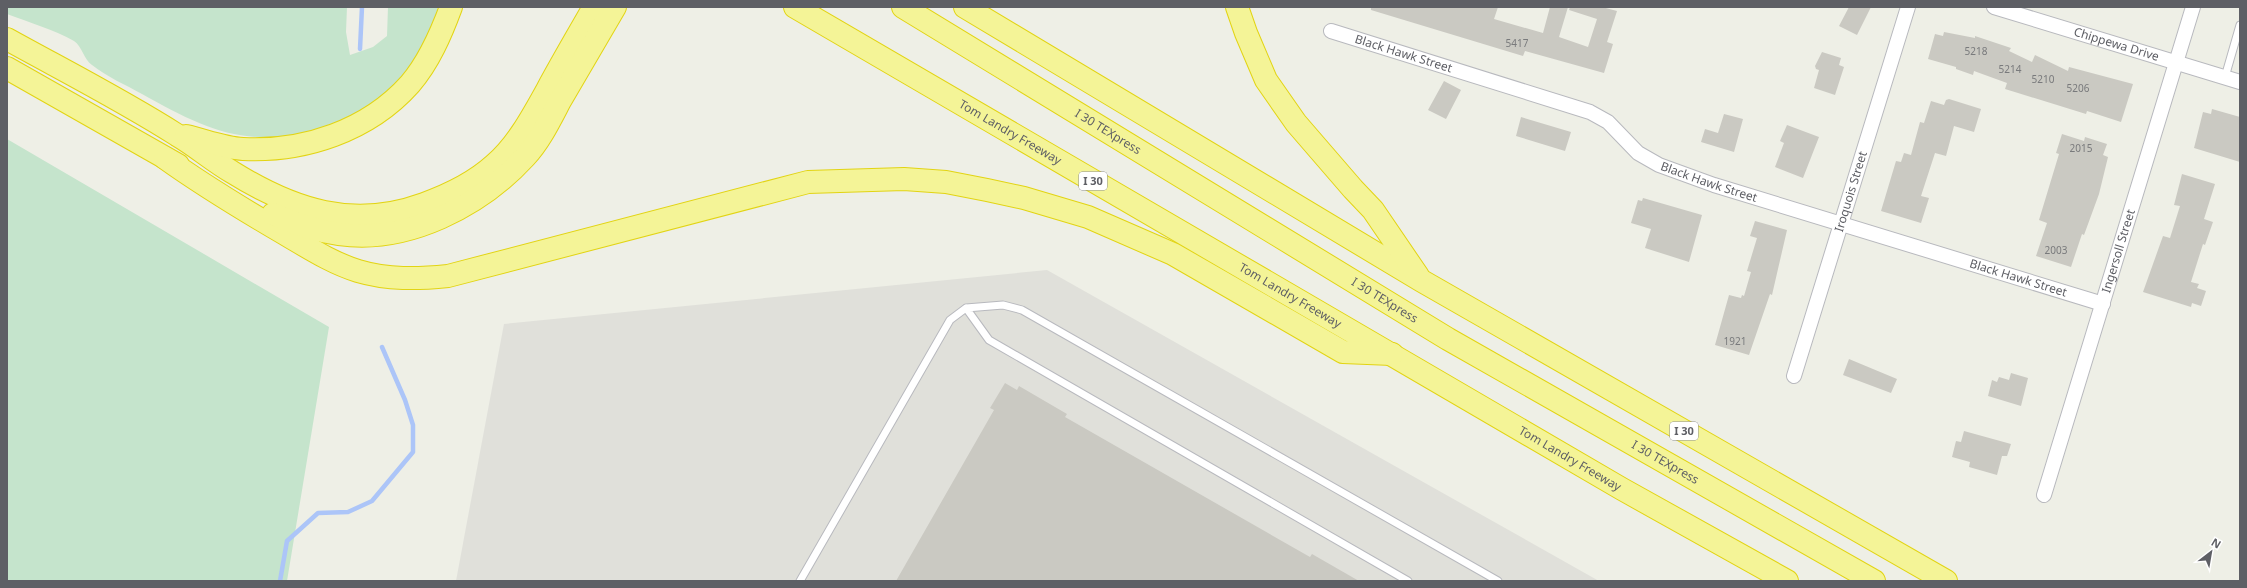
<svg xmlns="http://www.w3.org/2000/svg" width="2247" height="588" viewBox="0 0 2247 588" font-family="'Noto Sans',sans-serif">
<rect width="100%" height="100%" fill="#eeefe6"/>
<path fill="#e0e0da" d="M1047 270 1599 581H456L504 324Z"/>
<path fill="#c5e4cc" d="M7 7H347L346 32 350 55 373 47 387 36 388 7H438C428 48 400 85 366 108 347 121 326 128 304 133 239 147 198 125 142 94 126 85 107 77 92 65 84 60 82 46 74 41 55 30 28 22 7 14Z
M7 139 329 327 287 581H7Z"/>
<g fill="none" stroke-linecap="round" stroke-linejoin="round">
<path stroke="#acc5f8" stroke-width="4.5" d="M360 49 362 7
M280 581 287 541 318 513 348 512 372 501 413 452V425L405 400 382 347"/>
</g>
<path fill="#cac9c2" d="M1371 7H1498L1494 19 1543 33 1550 7H1568L1559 37 1588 47 1597 19 1569 10 1570 7H1602L1617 11 1607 42 1613 44 1604 73 1525 51 1523 56 1371 10Z
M1849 7H1871L1857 35 1839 26Z
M1944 32 1975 38V36L2011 48 2009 51 2032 62 2035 55 2068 71 2069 67 2133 84 2121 122 2087 111 2086 114 2018 93 2005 89 2007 83 1974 71 1973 75 1956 69V67L1928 59 1935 34 1943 36Z
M1822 52 1841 58 1839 65 1844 67 1835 95 1814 88 1819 70 1816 69 1815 66Z
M1444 81 1461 90 1446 119 1428 110Z
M1949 99 1981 109 1974 132 1954 126 1946 156 1935 153 1921 196 1929 198 1921 223 1881 211 1896 161 1901 162 1904 153 1911 155 1920 122 1924 123 1931 101 1944 105 1946 100Z
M2212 109 2240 117V162L2194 148 2203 112 2211 114Z
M1724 114 1743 119 1734 152 1701 142 1705 129 1718 133Z
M1521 117 1571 132 1565 151 1516 136Z
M1787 125 1819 137 1803 178 1775 167 1784 143 1780 141Z
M2062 134 2084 141 2085 137 2107 144 2103 155 2108 157 2099 194 2084 235 2082 234 2071 267 2036 256 2047 223 2039 220 2059 154 2056 153Z
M2182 174 2215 184 2204 219 2213 222 2205 245 2203 244 2191 282 2199 284 2197 288 2206 291 2201 306 2192 303 2191 307 2143 292 2163 236 2170 238 2180 206 2174 205Z
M1643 198 1702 215 1689 262 1645 248 1651 229 1631 223 1638 200 1642 201Z
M1755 221 1787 230 1772 295 1770 294 1749 355 1715 345 1729 295 1741 298 1742 295 1744 296 1751 272 1747 271 1757 238 1750 236Z
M1849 359 1897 379 1891 393 1843 375Z
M2011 373 2028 378 2021 406 1988 396 1992 380 1997 382 1999 377 2009 380Z
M1005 383 1017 390 1019 386 1067 414 1065 417 1310 557 1312 554 1359 581H896L994 410 990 408Z
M1964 431 2011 444 2007 456H2002L1997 475 1969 467 1970 462 1952 457 1956 441 1961 442Z"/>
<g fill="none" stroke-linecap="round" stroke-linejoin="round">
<defs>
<path id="lane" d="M2225 77 2240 25
M966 308 989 340 1408 581
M800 581 950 320 966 308 1003 305 1022 310 1498 581"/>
<g id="street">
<path id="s1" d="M1994 7 2240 82"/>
<path id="s2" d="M1331 31 1590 112 1608 122 1638 153 1659 165 1714 185 2103 304"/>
<path id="s3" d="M1794 376 1908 7"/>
<path id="s4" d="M2044 495 2193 7"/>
</g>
<g id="highway">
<path id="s5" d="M795 7 1622 489 1787 581"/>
<path id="s6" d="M903 7 1448 339 1874 581"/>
<path d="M965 7 1422 281 1946 581"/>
<path d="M1237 7 1246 33 1266 80 1296 123 1353 189 1373 210 1418 276"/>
<path d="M7 39C63 70 124 101 177 135 196 146 213 161 232 172 293 210 353 230 424 204 449 195 474 183 494 165 517 145 532 117 547 90 562 62 578 35 594 7"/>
<path d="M7 68 178 165"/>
<path d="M186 136C204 140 224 148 243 149 304 152 368 131 410 84 429 62 441 34 451 7"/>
<path d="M165 158C204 186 244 210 285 234 309 248 332 263 358 271 388 280 418 279 448 276L808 182 904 179 946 182 987 190 1024 198 1088 217 1173 254 1343 352 1392 354"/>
<path d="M273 214C293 223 316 231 339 234 407 244 480 206 525 157 540 141 550 120 560 101 578 70 597 38 615 7"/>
</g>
</defs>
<use href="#lane" stroke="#b8b9be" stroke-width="9"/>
<use href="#street" stroke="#b8b9be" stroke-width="16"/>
<use href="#highway" stroke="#e2d413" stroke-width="24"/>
<use href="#lane" stroke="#fff" stroke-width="7"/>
<use href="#street" stroke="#fff" stroke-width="14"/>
<use href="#highway" stroke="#f4f497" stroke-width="22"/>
</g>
<g text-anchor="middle" stroke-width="4" stroke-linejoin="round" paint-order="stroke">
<g font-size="10" fill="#797a7c">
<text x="1517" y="47">5417</text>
<text x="1976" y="55">5218</text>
<text x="2010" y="73">5214</text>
<text x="2043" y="83">5210</text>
<text x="2078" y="92">5206</text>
<text x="2081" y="152">2015</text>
<text x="2056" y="254">2003</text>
<text x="1735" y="345">1921</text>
</g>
<g fill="#fff" stroke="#8e8f93" stroke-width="1">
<rect x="1079" y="172" width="28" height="18" rx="3"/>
<rect x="1670" y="422" width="28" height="18" rx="3"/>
</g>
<g font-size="11" font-weight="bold" fill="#5e5f65">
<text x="1093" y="185">I 30</text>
<text x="1684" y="435">I 30</text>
</g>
<g font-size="12" fill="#5e5f65" stroke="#fff">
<text dy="4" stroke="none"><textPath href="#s1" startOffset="128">Chippewa Drive</textPath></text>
<text dy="4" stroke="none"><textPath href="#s2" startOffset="76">Black Hawk Street</textPath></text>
<text dy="4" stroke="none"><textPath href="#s6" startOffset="240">I 30 TEXpress</textPath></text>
<text dy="4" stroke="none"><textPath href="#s5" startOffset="249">Tom Landry Freeway</textPath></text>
<text dy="4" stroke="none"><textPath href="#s2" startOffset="412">Black Hawk Street</textPath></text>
<text dy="4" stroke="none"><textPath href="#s3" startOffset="193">Iroquois Street</textPath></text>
<text dy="4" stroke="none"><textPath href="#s4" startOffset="255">Ingersoll Street</textPath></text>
<text dy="4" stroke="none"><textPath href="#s2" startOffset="736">Black Hawk Street</textPath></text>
<text dy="4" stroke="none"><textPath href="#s5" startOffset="573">Tom Landry Freeway</textPath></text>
<text dy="4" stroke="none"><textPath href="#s6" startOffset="564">I 30 TEXpress</textPath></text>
<text dy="4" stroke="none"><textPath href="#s5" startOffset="897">Tom Landry Freeway</textPath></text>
<text dy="4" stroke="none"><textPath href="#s6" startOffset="888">I 30 TEXpress</textPath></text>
</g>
</g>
<rect width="2247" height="588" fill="none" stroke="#5e5f65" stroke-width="16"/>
<g transform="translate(2211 552) rotate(31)" stroke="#ffffff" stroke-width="3" paint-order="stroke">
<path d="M0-3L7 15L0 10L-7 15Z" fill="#5e5f65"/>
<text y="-6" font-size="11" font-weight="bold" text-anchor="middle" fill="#5e5f65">N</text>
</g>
</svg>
